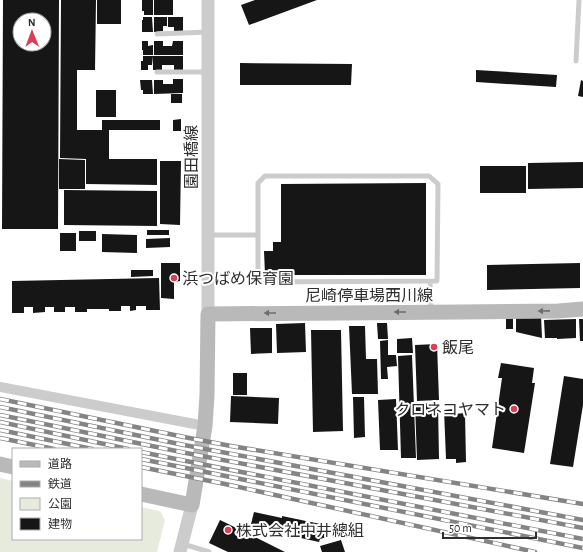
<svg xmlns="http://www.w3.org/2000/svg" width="583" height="552" viewBox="0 0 583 552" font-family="'Alegreya Sans','Noto Sans JP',sans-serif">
<rect width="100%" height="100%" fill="#fff"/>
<path fill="#e6ebde" d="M0 478 13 481V539H141V507L160 511 165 520 157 552H0Z"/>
<path fill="#161616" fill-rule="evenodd" d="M3 0H59L58 229H2ZM20 20H44V44H20Z
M61 0H96L95 70H77V130H109V159H157V185L86 184V159L60 158Z
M97 0H121V24H97Z
M142 0H153V15H144V11H142Z
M154 0H173V15H154Z
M255 0H317L249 25 241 5Z
M143 17H152L153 32H142V20H143Z
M154 17H167V26H163V31L154 32Z
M168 17H183V31H174V27H168Z
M142 41H148V46L153 45V55H143V50H142Z
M154 41H163V46H172L173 41H183V55H154Z
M143 56H153L152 65H148V70H141V61H143Z
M153 56H168V65H162V70H153Z
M168 56H183V70H174V65H168Z
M240 63 352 64 351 85H240Z
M476 70 557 75 556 87 476 82Z
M173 79H183V93L154 94V80H163V84H173Z
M140 80H152L153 94H143V90H141Z
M581 80 583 81V97L578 96Z
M96 90H116V117H96Z
M171 94H182V103H171Z
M181 119V131H173V120Z
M102 120H160V130H102Z
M59 159 85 160V189H59Z
M160 161H181L180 225 160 224Z
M583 162V188L528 189V163Z
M480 166H526V193H480Z
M426 183V275H265L264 251H273V242H281V184Z
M64 190 157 191V226L64 225Z
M147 230H169V235H147Z
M79 231H96V241H79Z
M60 233H76V251H60Z
M102 234 137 235V253L102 252Z
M170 238V247L146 248V239Z
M161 263H180V281L174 282V299L161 298Z
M580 263V288L487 290V265Z
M131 270H153V276L131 277Z
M159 278 160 310H146V306H136V310L130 311V306H121V311H109V309H87V312H75V307H65V312H54V307H45V312L33 313V307H24V313H12V281Z
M513 314V329H506V315Z
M516 315H541L542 338 516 332Z
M576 319V338L557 339V338H545L544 320Z
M579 319H583V341H580Z
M305 323 306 352 277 353 276 324Z
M377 323H387L388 339H378Z
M349 326H365L366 359H377L378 394H352Z
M250 328H272V353L251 354Z
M311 330H341L343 431 313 432Z
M412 338 413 353H397V339Z
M388 340V355H396L397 366 387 367 388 379H381L380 341Z
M437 344 439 400 417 401 415 345Z
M412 355 416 458H401L398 356Z
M501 363 534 368 532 383H535L524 453 492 448 502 378H498Z
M233 373H247V395H233Z
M564 376 583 379V405L573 467 550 464Z
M231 396 279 398 278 424 230 422Z
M353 397H364L365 437 354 438Z
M396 399 398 450H380L378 400Z
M438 403 439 459 417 460 415 404Z
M454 409 455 414 465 413 466 462 456 463V459H446L444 410Z
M254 512 282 518V516L330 526 327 537 320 539 319 542 278 533 279 530 251 524Z
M220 520 259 539 285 552H228L209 543Z
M341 540 345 552H322L320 546Z"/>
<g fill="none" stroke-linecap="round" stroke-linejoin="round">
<path stroke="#ccc" stroke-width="5" d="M157 34 208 32
M576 61 579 0
M157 72H208
M209 235H258V183L265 176H429L438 184 437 281 258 282V235
M430 281 431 310
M183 544 209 552"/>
<path stroke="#ccc" stroke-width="10" d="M0 387 205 426"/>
<path stroke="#ccc" stroke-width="13" d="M208 0V314
M180 552 192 505"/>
<path stroke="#b9b9b9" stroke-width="15" d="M0 464 13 467
M141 494 192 505 205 426 207 395 208 314 460 312 558 311 583 309"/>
<defs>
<path id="rail" d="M0 399 184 437 231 446 583 504
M0 407 184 445 583 520
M0 415 186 453 583 528
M0 422 128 449
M0 430 92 449
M0 438 54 449
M141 452 226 469 583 539
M141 459 583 548
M141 467 225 484 535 552"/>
</defs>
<use href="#rail" stroke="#848484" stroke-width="4.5"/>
<use href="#rail" stroke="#fff" stroke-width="3" stroke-dasharray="9" stroke-linecap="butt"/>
</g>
<defs><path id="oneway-solid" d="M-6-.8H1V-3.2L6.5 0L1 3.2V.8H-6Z"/></defs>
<g fill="#6d6d6d">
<use href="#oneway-solid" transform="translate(544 311) rotate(179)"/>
<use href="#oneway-solid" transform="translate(400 312) rotate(180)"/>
<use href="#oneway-solid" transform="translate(270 313) rotate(180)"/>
</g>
<g fill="#d64156" stroke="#fff" stroke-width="1.5">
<circle cx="174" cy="278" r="4"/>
<circle cx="434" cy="347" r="4"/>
<circle cx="514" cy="409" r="4"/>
<circle cx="228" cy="530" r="4"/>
</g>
<g text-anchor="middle" stroke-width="4" stroke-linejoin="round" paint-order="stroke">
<g font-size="16" fill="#2f2f2f" stroke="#fff">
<text transform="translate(191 157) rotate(-90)" y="6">園田橋線</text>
<text x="369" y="301">尼崎停車場西川線</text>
</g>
<g font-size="16" fill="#2f2f2f" stroke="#fff" text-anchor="start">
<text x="182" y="284">浜つばめ保育園</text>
<text x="442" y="353">飯尾</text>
<text x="506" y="415" text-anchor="end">クロネコヤマト</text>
<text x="236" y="536">株式会社中井總組</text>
</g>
</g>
<rect x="12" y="448" width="130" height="92" fill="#ffffff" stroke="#acacac"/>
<rect x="20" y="461" width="20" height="6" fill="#b9b9b9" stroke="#acacac"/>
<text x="48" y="468" font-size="12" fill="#2f2f2f">道路</text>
<rect x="20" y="481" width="20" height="6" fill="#848484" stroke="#acacac"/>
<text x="48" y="488" font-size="12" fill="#2f2f2f">鉄道</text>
<rect x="20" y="498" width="20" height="12" fill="#e6ebde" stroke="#acacac"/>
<text x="48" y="508" font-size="12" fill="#2f2f2f">公園</text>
<rect x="20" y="518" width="20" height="12" fill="#161616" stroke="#acacac"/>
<text x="48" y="528" font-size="12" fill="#2f2f2f">建物</text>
<g transform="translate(32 32) rotate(359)"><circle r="19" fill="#ffffff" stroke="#acacac"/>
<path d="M0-3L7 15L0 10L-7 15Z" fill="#d64156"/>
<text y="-6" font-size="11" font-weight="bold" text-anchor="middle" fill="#2f2f2f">N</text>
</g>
<path d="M443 532v6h93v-6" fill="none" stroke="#2f2f2f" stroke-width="2"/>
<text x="449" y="532" font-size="12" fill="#2f2f2f" stroke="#ffffff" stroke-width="3" paint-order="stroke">50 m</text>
</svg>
